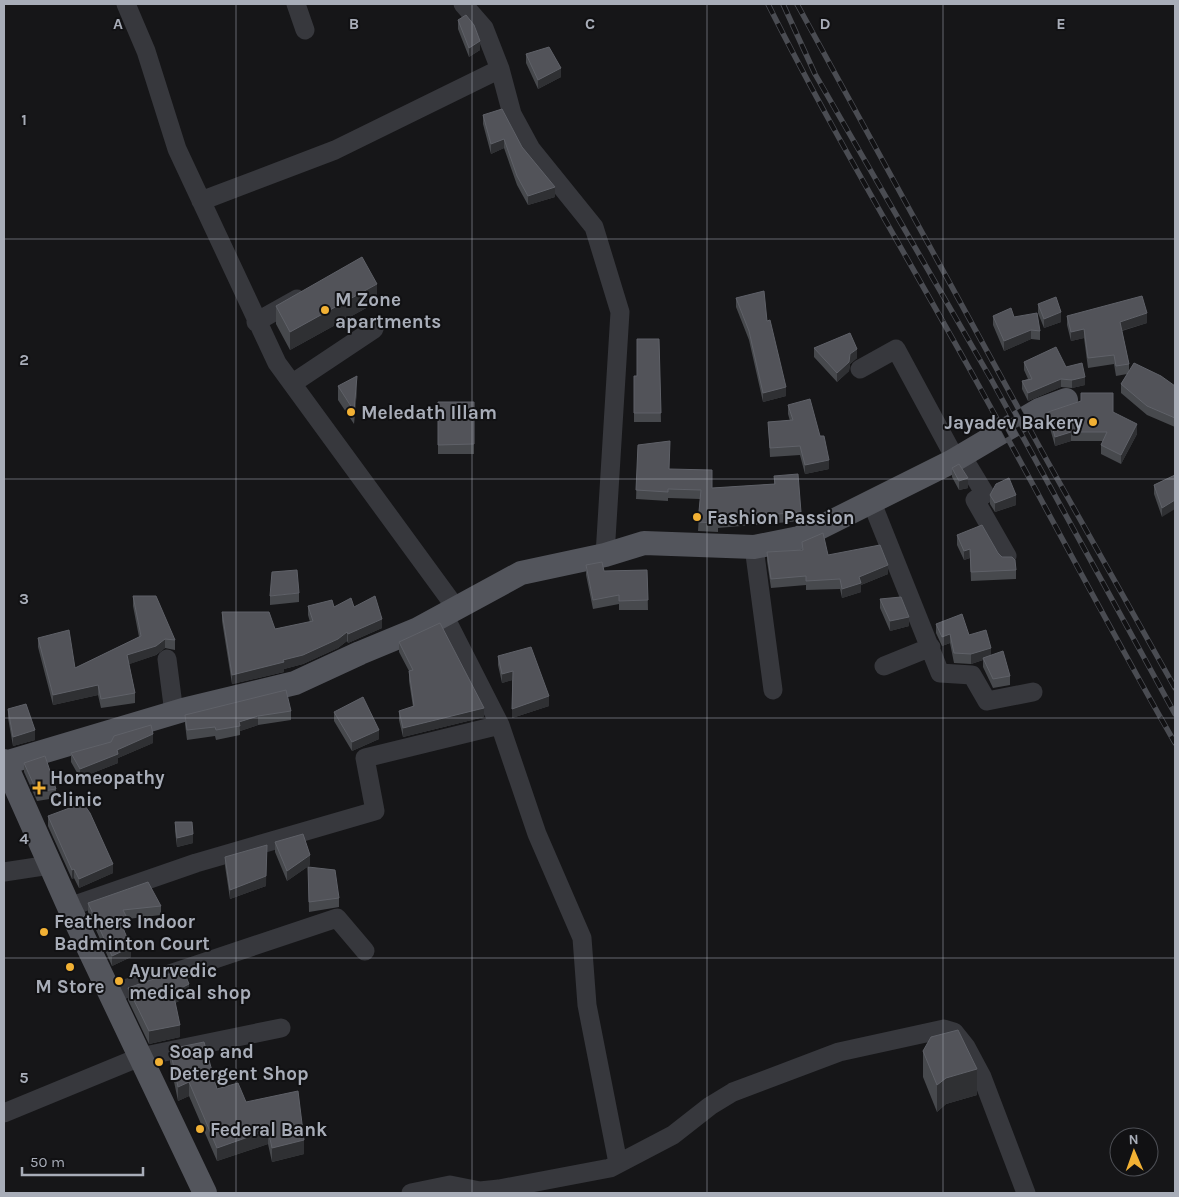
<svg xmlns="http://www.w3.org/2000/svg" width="1179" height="1197" viewBox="0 0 1179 1197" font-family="Karla,sans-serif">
<rect width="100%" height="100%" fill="#161618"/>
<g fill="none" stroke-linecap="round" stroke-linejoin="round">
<path stroke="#37383d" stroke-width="19" d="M126 4 146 51 177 149 277 363 456 608
M296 4 305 30
M463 4 484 28 500 69 512 114 531 149 594 227 620 312 605 555
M201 201 335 150 500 69
M256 322 297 299
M860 369 896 349 956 460
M293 383 374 329
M962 456 985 494 975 500 1007 556
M872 503 940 673 972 675 987 701 1033 692
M754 547 773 690
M167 659 174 713
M884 666 931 647
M500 725 537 834 582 938 587 1005 618 1163
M4 872 50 865
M69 907 196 863 375 811 365 758 500 725 444 615
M110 994 337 918 365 951
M4 1113 140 1057 281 1028
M411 1193 450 1185 480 1191 499 1189 610 1168 673 1135 710 1106 733 1092 839 1052 944 1029 954 1032 966 1047 982 1077 1026 1193"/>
<path stroke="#53555c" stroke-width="24" d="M4 761 69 907 205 1193
M5 763 183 710 295 683 360 653 418 629 521 573 605 555 644 543 754 547 799 538 951 462 1039 410 1066 400"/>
<defs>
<path id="rail" d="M768 4C830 128 901 246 969 368 1038 492 1104 619 1175 743
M783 4 815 74 991 379 1175 714
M797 4 1045 457 1175 688"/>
</defs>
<use href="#rail" stroke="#4a4c52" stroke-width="5.5"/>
<use href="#rail" stroke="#111113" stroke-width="4" stroke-dasharray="11" stroke-linecap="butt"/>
</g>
<path fill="#47494d" d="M458 20 480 50 469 57 458 29Z
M526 54 561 77 538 89 526 63Z
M483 115 522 147 555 197 528 205 517 185 504 148 491 154 483 124Z
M736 298 767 321 786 396 763 402 749 340 736 307Z
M377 302 290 350 276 324V306Z
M1038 304 1061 322 1044 328 1038 313Z
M993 316 1014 317 1040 331V340L1031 339 1004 351 993 325Z
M1067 316 1147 323 1122 331 1129 364V372L1175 386V427L1147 415 1121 393V384L1127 374 1116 376 1114 364 1088 368 1084 338 1071 341 1067 325Z
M659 339 661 422H634V376H637Z
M814 348 857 358 850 364 849 371 837 382 814 357Z
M1024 362 1066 367 1085 385 1072 388 1061 387 1028 401 1022 389V381L1028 379 1024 370Z
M338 386 357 390 354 424 338 400Z
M438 402 474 444V454H438Z
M788 405 829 469 805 474 800 455 770 457 768 422 790 421 788 414Z
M1048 412H1113L1137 434 1121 464 1101 454V445L1103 441H1071L1055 446 1048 421Z
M638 445 669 469 712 488 774 484V476L801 512V521L718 528V532L698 531 700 499 668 498V501L636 499Z
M952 468 968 488 959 490 952 477Z
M1175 475 1162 517 1154 494V485Z
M990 495 1016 505 995 512 990 504Z
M957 535 998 553 1016 570V579L971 581 970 558 964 560 957 545Z
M802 542 828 555 888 574 861 585V592L842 598 840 589 806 590V585L771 588 767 561V552L802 550Z
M586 565 604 571 647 570 648 610H619V604L593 609 586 575Z
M299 593V602L270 605V596Z
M133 596 175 640V650L165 648 156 655 129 664 135 693V703L101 708 98 695 53 705 38 647V638L75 668 139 637 133 606Z
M880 599 909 626 890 631 880 608Z
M308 606 354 607 382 628 348 643 347 641 338 648 303 664 284 669V672L232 684 222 621V612L275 629 310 622 308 615Z
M936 624 969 635 991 655 1010 676V685L993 688 983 667V660L971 664 954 663 950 643 942 646 936 633Z
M399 642 484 717 403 737 399 720V711L413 707 409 681V671L399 652Z
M498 656 549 706 512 718V680L502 683 498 665Z
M8 709 35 740 13 746 8 718Z
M291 711V720L258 725 240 731V735L216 740 215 736 187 740 185 724V715Z
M334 712 379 739 352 751 334 721Z
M153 743 118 758V763L80 778 71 762V753Z
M24 763 56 789V798L37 801 24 772Z
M48 816 113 873 79 888 74 878 72 879 48 826Z
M175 822 193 843 177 847 175 831Z
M275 842 310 865 287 881 275 852Z
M225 857 266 886 230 899 225 866Z
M308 867 339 898V907L309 912Z
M88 903 161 906V915L127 919V928L124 929 131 957 112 966 88 912Z
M128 988 189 996 175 1003 180 1037 149 1044 128 1000Z
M170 1049 217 1089 246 1102 304 1154 272 1162 268 1144 217 1161 189 1096 178 1101 170 1062Z
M923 1051 977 1095 946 1104 937 1112 923 1077Z"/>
<path fill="#2f3033" d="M480 41V50L469 57V48Z
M561 68V77L538 89V80Z
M504 139V148L491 154V144Z
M555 187V197L528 205V196Z
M377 284V302L290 350V332Z
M1061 312V322L1044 328V319Z
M1147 313V323L1120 331V322Z
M1084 329V338L1071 341V332Z
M1031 330V339L1004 351V341Z
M857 349V358L850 364 849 371 837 382V373L850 354Z
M357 376V390L354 424V411Z
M1085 377V385L1072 388V380Z
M1061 379V387L1028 401V393Z
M786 387V396L763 402V393Z
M1137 424V434L1121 464V455Z
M1071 432V441L1055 446V437Z
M829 460V469L805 474V465Z
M968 478V488L959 490V481Z
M1016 495V505L995 512V503Z
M1175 500V509L1162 517V508Z
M970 549V558L964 560V551Z
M888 565V574L861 585V592L842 598V589L859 577Z
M909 617V626L890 631V621Z
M382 619V628L348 643V634Z
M347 632V641L338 648 303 664 284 669V672L232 684V675L283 660Z
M950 634V643L942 646V637Z
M165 639V648L156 655 127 665V655Z
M991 648V657L983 658V660L971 664V654Z
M513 671V680L502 683V674Z
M98 685V695L53 705V695Z
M549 696V706L512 718V709Z
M484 708V717L403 737V728Z
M258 716V725L240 731 239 722Z
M35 730V740L13 746V737Z
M379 730V739L352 751V742Z
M153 734V743L118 758V763L80 778V769L117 750Z
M193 834V843L177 847V838Z
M267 845 266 886 230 899V890Z
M310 855V865L287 881V871Z
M113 864V873L79 888V879Z
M74 869V878L72 879V870Z
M127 918V928L120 930V921Z
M131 947V957L112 966V956Z
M189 984V996L173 1004V992Z
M180 1025V1037L149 1044V1031Z
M977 1069V1095L946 1104 937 1112V1085L946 1078Z
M189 1082V1096L178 1101V1087Z
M268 1130V1144L217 1161V1148Z
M304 1140V1154L272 1162V1148Z"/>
<path fill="#525359" stroke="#5f6168" d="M466 15 474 25 480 41 469 48 458 20Z
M549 47 561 68 538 80 526 54Z
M502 109 522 147 555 187 528 196 517 176 504 139 491 144 483 115Z
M362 257 377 284 290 332 276 306Z
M764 291 767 321 770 320 786 387 763 393 749 331 736 298Z
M1142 296 1147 313 1120 322 1129 364 1116 366 1114 355 1088 358 1084 329 1071 332 1067 316Z
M1056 297 1061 312 1044 319 1038 304Z
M1011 308 1014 317 1037 313 1040 331 1031 330 1004 341 993 316Z
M850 333 857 349 850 354 849 362 837 373 814 348Z
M637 339H659L661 413H634V376H637Z
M1056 347 1066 367 1082 363 1085 377 1072 380 1061 379 1028 393 1022 381 1032 379 1024 362Z
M1134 363 1161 376 1175 386V418L1147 406 1121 384Z
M357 376 354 411 338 386Z
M1081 393H1113V412L1137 424 1121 455 1101 445 1107 432H1071L1055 437 1048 412 1081 401Z
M810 399 820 436H824L829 460 805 465 800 446 770 448 768 422 793 420 788 405Z
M438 402H474V444L438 445Z
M670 441 669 469 712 470V488L775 484 774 476 798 474 801 512 718 519V523L698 522 701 490 668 489V492L636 490 638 445Z
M959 464 968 478 959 481 952 468Z
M1175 475V500L1162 508 1154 485Z
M1009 478 1016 495 995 503 990 495 996 484Z
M982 525 998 553 1002 557H1012L1015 560 1016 570 971 572 970 549 964 551 957 535Z
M823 533 828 555 880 545 888 565 859 577 861 583 842 589 840 579 806 581V576L771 579 767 552 803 550 802 542Z
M602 562 604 571 647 570 648 600 619 601V595L593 600 586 565Z
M297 570 299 593 270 596 272 572Z
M133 596H156L175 640 165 639 156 646 127 655 135 693 101 699 98 685 53 695 38 638 69 630 75 668 141 636Z
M375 596 382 619 348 634 347 632 338 639 303 655 283 660 284 662 232 675 222 612H269L275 629 313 621 308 606 332 600 334 607 351 598 354 607Z
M901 597 909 617 890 621 880 599Z
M962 614 969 635 986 630 991 648 971 654 954 653 950 634 942 637 936 624Z
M440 623 484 708 403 728 399 711 414 706 409 671 413 670 399 642Z
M531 647 549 696 512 709 513 671 502 674 498 656Z
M1003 651 1010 676 993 679 983 658Z
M286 690 291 711 258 716 239 722 240 726 216 730 215 727 187 730 185 715Z
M363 697 379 730 352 742 334 712Z
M26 704 35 730 13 737 8 709Z
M151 725 153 734 117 750 118 754 80 769 71 753 111 742 114 736Z
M45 756 56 789 37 792 24 763Z
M83 803 90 813 113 864 79 879 74 869 72 870 48 816Z
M175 822H192L193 834 177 838Z
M303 834 310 855 287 871 275 842Z
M267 845 266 876 230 890 225 857Z
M308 867 335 870 339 898 309 902Z
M148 882 161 906 123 910 127 918 120 921 131 947 112 956 88 903Z
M183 969 189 984 173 992 180 1025 149 1031 128 988Z
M958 1030 977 1069 946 1078 937 1085 923 1051 931 1037Z
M204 1042 217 1089 238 1083 246 1102 298 1091 304 1140 272 1148 268 1130 217 1148 189 1082 178 1087 170 1049Z"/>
<path fill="none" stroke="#a8adb8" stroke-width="1" stroke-opacity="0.55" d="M236 4V1193M472 4V1193M707 4V1193M943 4V1193M4 239H1175M4 479H1175M4 718H1175M4 958H1175"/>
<g fill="#f2b134" stroke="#111113" stroke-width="2">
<circle cx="325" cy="310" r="5"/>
<circle cx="351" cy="412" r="5"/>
<circle cx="1093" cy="422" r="5"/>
<circle cx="697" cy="517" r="5"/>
<path d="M36.5 780.5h5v5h5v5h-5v5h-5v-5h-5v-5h5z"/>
<circle cx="44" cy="932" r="5"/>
<circle cx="70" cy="967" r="5"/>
<circle cx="119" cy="981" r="5"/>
<circle cx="159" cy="1062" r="5"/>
<circle cx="200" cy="1129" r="5"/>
</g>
<g text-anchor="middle" stroke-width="4" stroke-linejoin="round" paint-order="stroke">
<g font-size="19" font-weight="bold" fill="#a8adb8" stroke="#111113" text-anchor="start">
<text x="335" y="306">M Zone<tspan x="335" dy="22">apartments</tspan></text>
<text x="361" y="419">Meledath Illam</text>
<text x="1083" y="429" text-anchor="end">Jayadev Bakery</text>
<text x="707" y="524">Fashion Passion</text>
<text x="50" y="784">Homeopathy<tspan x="50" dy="22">Clinic</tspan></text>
<text x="54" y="928">Feathers Indoor<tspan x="54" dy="22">Badminton Court</tspan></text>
<text x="129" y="977">Ayurvedic<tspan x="129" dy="22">medical shop</tspan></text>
<text x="70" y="993" text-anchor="middle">M Store</text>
<text x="169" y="1058">Soap and<tspan x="169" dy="22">Detergent Shop</tspan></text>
<text x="210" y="1136">Federal Bank</text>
</g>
</g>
<g font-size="16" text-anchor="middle" font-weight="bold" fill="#a8adb8" stroke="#111113" stroke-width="4" stroke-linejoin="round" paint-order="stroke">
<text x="118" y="29">A</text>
<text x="354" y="29">B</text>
<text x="590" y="29">C</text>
<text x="825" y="29">D</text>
<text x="1061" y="29">E</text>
<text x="24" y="125">1</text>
<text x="24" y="365">2</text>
<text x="24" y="604">3</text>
<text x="24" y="844">4</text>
<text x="24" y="1083">5</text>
</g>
<rect width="1179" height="1197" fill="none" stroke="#a8adb8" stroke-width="10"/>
<g transform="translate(1134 1152) rotate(358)"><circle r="24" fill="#111113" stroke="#4d4f55"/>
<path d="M0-4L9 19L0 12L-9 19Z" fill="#f2b134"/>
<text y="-8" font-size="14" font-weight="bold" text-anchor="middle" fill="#a8adb8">N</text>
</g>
<path d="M22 1167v8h121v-8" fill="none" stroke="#a8adb8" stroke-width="2.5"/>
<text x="30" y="1167" font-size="15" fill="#a8adb8" stroke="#111113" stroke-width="4" paint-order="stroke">50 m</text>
</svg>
